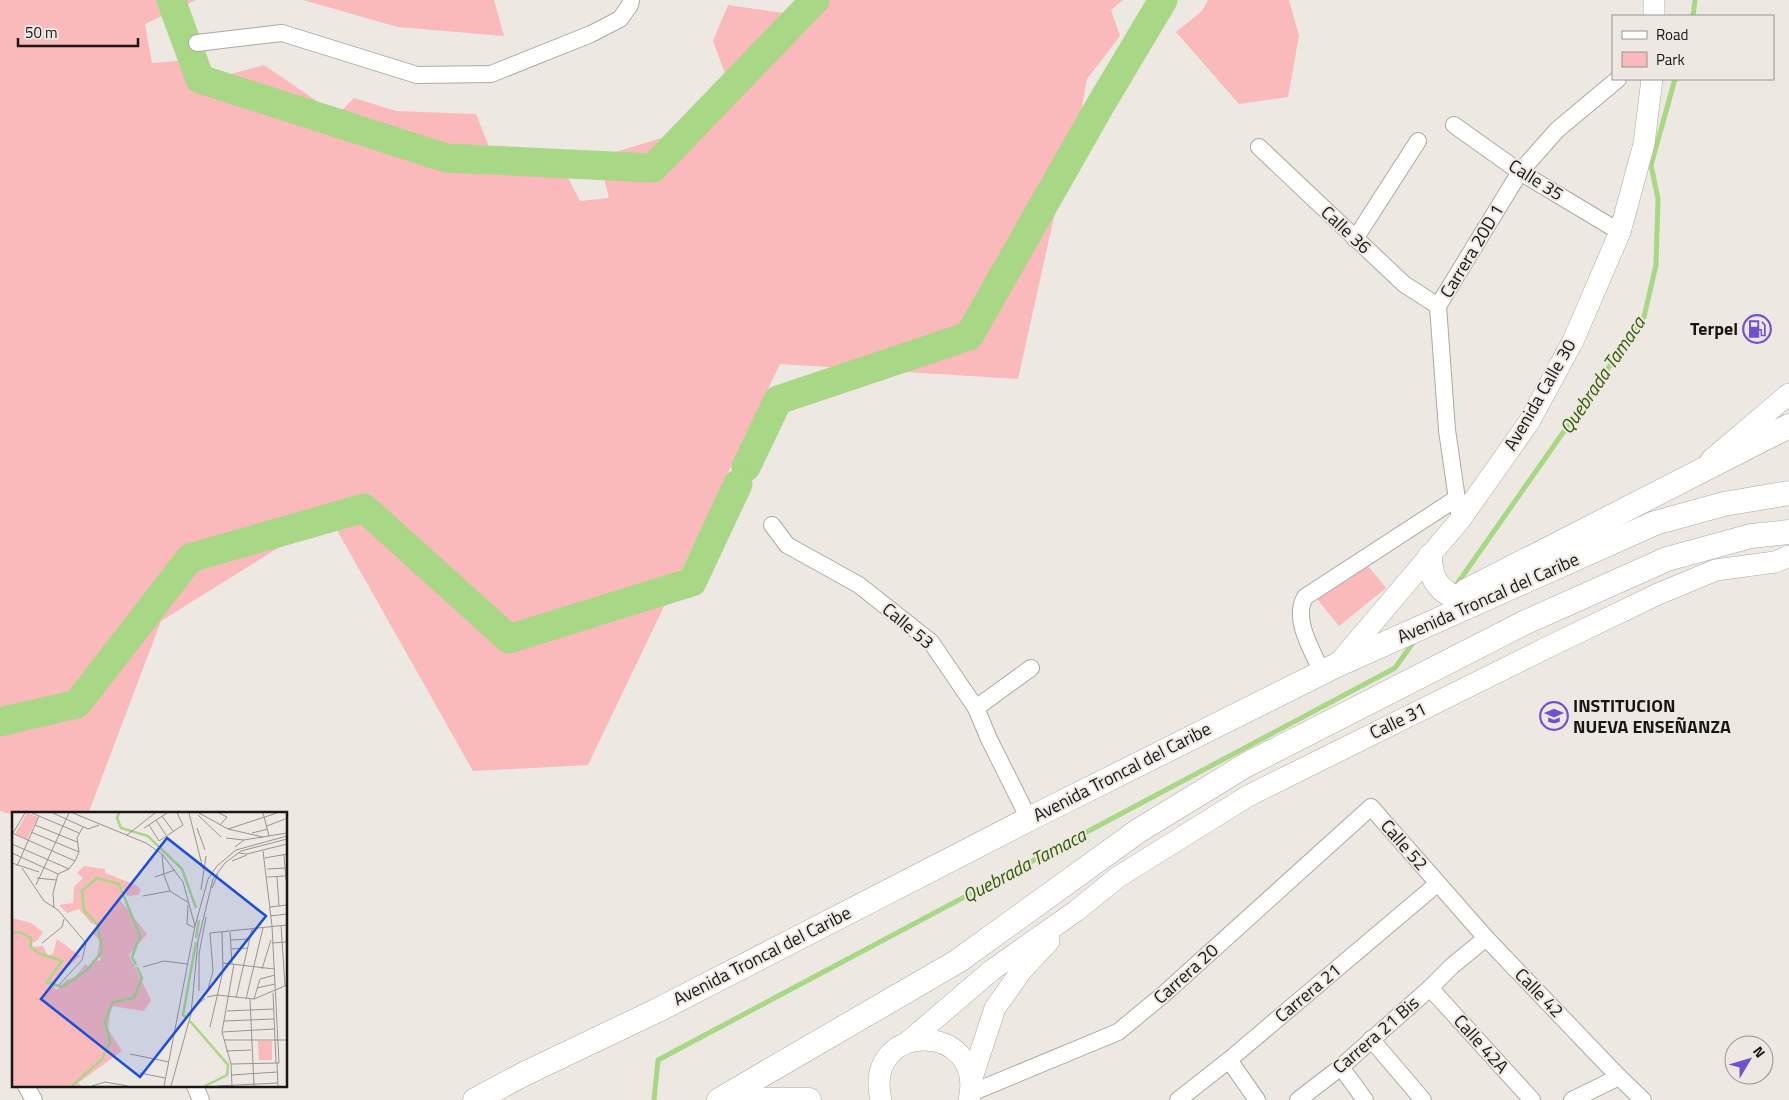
<svg xmlns="http://www.w3.org/2000/svg" width="1789" height="1100" font-family="'Titillium Web',sans-serif">
<style>
.green{fill:#fab9ba}
.lines{fill:none;stroke-linecap:round;stroke-linejoin:round}
.stream{stroke:#a8d786;stroke-width:5}
.river{stroke:#a8d786;stroke-width:29}
.minor-casing{stroke:#ada9a3;stroke-width:18}
.major-casing{stroke:#ada9a3;stroke-width:22}
.highway-casing{stroke:#ada9a3;stroke-width:25}
.minor{stroke:#fff;stroke-width:16}
.major{stroke:#fff;stroke-width:21}
.highway{stroke:#fff;stroke-width:24}
.labels{text-anchor:middle;stroke-width:4;stroke-linejoin:round;paint-order:stroke}
.street-label{font-size:18px;fill:#181715;stroke:#ede8e2}
.poi-label{font-size:18px;font-weight:bold;fill:#181715;stroke:#ede8e2;text-anchor:end}
.water-label{font-size:19px;font-style:italic;fill:#345c02;stroke:#ede8e2}
.inset-river{fill:none;stroke:#a8d786;stroke-width:2.5}
.inset-road{fill:none;stroke:#989490;stroke-width:1}
.view{fill:#1d4ed8;fill-opacity:0.15;stroke:#1d4ed8;stroke-width:2.5}
.inset-edge{fill:none;stroke:#181715;stroke-width:2.5}
</style>
<rect width="100%" height="100%" fill="#ede8e2"/>
<g class="green">
<polygon points="0,0 196,0 145,24 152,63 189,60 194,84 264,65 337,115 354,98 396,111 476,114 491,152 553,149 580,201 609,198 599,157 665,137 730,87 713,41 728,5 811,17 814,0 1123,0 1111,10 1120,36 1087,79 1079,122 1058,162 1061,185 1018,379 780,364 588,765 473,771 329,516 161,621 88,814 14,815 0,811"/>
<polygon points="303,0 494,0 504,36 398,27"/>
<polygon points="1208,0 1289,0 1299,36 1288,97 1239,104 1176,32 1202,11"/>
<polygon points="1364,561 1386,588 1339,626 1317,599"/>
</g>
<g class="lines">
<g class="stream">
<polyline points="1693,16 1695,0"/>
<polyline points="1457,584 1644,317 1656,265 1658,199 1651,165 1675,79"/>
<polyline points="654,1100 658,1060 1395,668 1415,640"/>
</g>
<g class="river">
<polyline points="171,0 200,79 446,158 653,168 815,0"/>
<polyline points="746,467 778,400 969,336 1101,104 1163,0"/>
<polyline points="0,722 77,704 190,558 364,508 509,639 692,582 738,484"/>
</g>
<defs>
<g id="minor">
<polyline points="197,43 282,33 417,75 491,74 591,34 620,19 630,5 631,0"/>
<polyline points="1454,125 1520,172 1620,232"/>
<polyline points="1259,147 1404,284 1438,306"/>
<polyline points="1355,239 1418,141"/>
<polyline points="1460,520 1447,430 1438,306 1520,172 1557,130 1618,79"/>
<polyline points="772,525 787,545 859,585 931,642 976,708 989,739 1029,819"/>
<path d="M1322,673C1313,651 1292,620 1305,597L1457,498"/>
<polyline points="976,708 1031,668"/>
<polyline points="1430,988 1532,1100"/>
<polyline points="1371,1039 1423,1100"/>
<polyline points="1229,1060 1257,1100"/>
<polyline points="1341,1067 1365,1100"/>
<polyline points="26,1086 34,1100"/>
<polyline points="195,1086 201,1100"/>
<polyline points="971,1093 1118,1032 1164,994 1371,807 1486,938 1619,1077 1643,1100"/>
<polyline points="1178,1100 1229,1060 1437,884"/>
<polyline points="1298,1100 1341,1067 1430,988 1452,966 1486,938"/>
<polyline points="1572,1100 1619,1077"/>
</g>
<g id="major">
<polyline points="1654,0 1654,16"/>
<polyline points="1711,460 1789,394"/>
<polyline points="1337,665 1460,520 1529,422 1573,341 1620,232 1644,144 1652,79"/>
<polyline points="909,1041 992,970 1076,911 1118,877 1248,796 1546,648 1658,594 1716,570 1775,562 1789,556"/>
<polyline points="971,1081 995,1008 1022,970 1049,941"/>
<path d="M881,1100C862,1019 987,1021 969,1100"/>
</g>
<g id="highway">
<path d="M1430,556C1430,575 1436,588 1454,597"/>
<polyline points="1466,591 1789,426"/>
<polyline points="475,1100 524,1074 658,1010 1029,819 1337,665 1655,523 1724,504 1789,493"/>
<polyline points="719,1100 958,961 1138,831 1246,765 1526,622 1667,559 1751,536 1789,532"/>
<polyline points="750,1100 809,1100"/>
</g>
</defs>
<use href="#minor" class="minor-casing"/>
<use href="#major" class="major-casing"/>
<use href="#highway" class="highway-casing"/>
<use href="#minor" class="minor"/>
<use href="#major" class="major"/>
<use href="#highway" class="highway"/>
</g>
<defs>
<symbol id="fuel-ring" viewBox="-11 -11 22 22"><circle r="9.5" fill="#ede8e2" stroke="#7252cc" stroke-width="1.5"/><path d="M-5.5-6h7V0h2V4h1.3V-2.5L3-4.5l.8-.8L6-3V5H2.5V1h-1V6h-7ZM-4.2-4.7v3.2H.2V-4.7Z" fill="#7252cc"/></symbol>
<symbol id="school-ring" viewBox="-11 -11 22 22"><circle r="9.5" fill="#ede8e2" stroke="#7252cc" stroke-width="1.5"/><path d="M0-5L7-2L0 1L-7-2ZM-4 1L0 2.5L4 1V4Q0 6-4 4Z" fill="#7252cc"/></symbol>
</defs>
<g fill-rule="evenodd">
<use href="#fuel-ring" x="1741" y="313" width="32" height="32"/>
<use href="#school-ring" x="1538" y="700" width="32" height="32"/>
</g>
<g class="labels">
<g class="street-label">
<text transform="translate(1536 180) rotate(32)" y="6">Calle 35</text>
<text transform="translate(1346 230) rotate(43)" y="6">Calle 36</text>
<text transform="translate(1472 251) rotate(-59)" y="6">Carrera 20D 1</text>
<text transform="translate(1540 395) rotate(-60)" y="6">Avenida Calle 30</text>
<text transform="translate(1488 598) rotate(-24)" y="6">Avenida Troncal del Caribe</text>
<text transform="translate(908 626) rotate(40)" y="6">Calle 53</text>
<text transform="translate(1398 721) rotate(-26)" y="6">Calle 31</text>
<text transform="translate(1122 772) rotate(-27)" y="6">Avenida Troncal del Caribe</text>
<text transform="translate(1404 845) rotate(49)" y="6">Calle 52</text>
<text transform="translate(762 956) rotate(-27)" y="6">Avenida Troncal del Caribe</text>
<text transform="translate(1186 974) rotate(-42)" y="6">Carrera 20</text>
<text transform="translate(1308 993) rotate(-40)" y="6">Carrera 21</text>
<text transform="translate(1539 993) rotate(46)" y="6">Calle 42</text>
<text transform="translate(1376 1035) rotate(-41)" y="6">Carrera 21 Bis</text>
<text transform="translate(1481 1044) rotate(48)" y="6">Calle 42A</text>
</g>
<g class="poi-label">
<text x="1738" y="335">Terpel</text>
<text x="1573" y="712" text-anchor="start">INSTITUCION<tspan x="1573" dy="21">NUEVA ENSEÑANZA</tspan></text>
</g>
<g class="water-label">
<text transform="translate(1602 375) rotate(-56)" y="7">Quebrada Tamaca</text>
<text transform="translate(1024 865) rotate(-28)" y="7">Quebrada Tamaca</text>
</g>
</g>
<g transform="translate(12 812)">
<rect width="275" height="275" fill="#ede8e2"/>
<path d="M15,1L26,5L15,27L3,22ZM72,54L93,57V61L124,73L129,78L126,83L115,84L110,76L108,88L135,122L117,143L139,188L132,199L99,194L96,217L110,239L66,271L69,274H0V106L19,111L31,120L25,129L18,131L20,135L31,134L36,144L41,142L45,127L68,144L44,165L42,176L45,178L54,168L63,165L73,152L77,154L81,148L88,149L89,146L85,144L88,128L81,122L88,115L79,111L67,97L55,101L47,93L61,91L62,75L71,66L65,61ZM246,229H260V248H247Z" fill="#fab9ba"/>
<path class="inset-river" d="M107,1L105,6L109,16L136,24L170,57L184,96M0,121L8,120L19,126V135L26,141L50,149L35,170L50,175L75,158L90,140L86,113L72,98L70,79L85,66L107,72L128,124L120,145L124,153M184,126L187,108M175,206L171,203L184,130M178,209L216,253L215,263L193,274M60,274L90,247L98,230L93,209L101,190L122,186L130,166L125,155"/>
<path class="inset-road" d="M20,1L67,21M41,1L76,17L87,13M61,1L134,31L150,42L171,70L183,114M177,1L191,57M187,1L216,17L251,25M207,1L215,5L208,13M251,1L257,24M186,3L209,25M150,4L161,19M144,8L154,23M23,13L65,30M137,13L147,29L171,13L165,1M255,14L273,7M132,16L155,1M185,16L193,38M216,17L265,1M19,20L67,40M0,21L63,49M1,21L13,1M240,21L256,17M115,23L143,1M214,26L232,28M0,32L57,57M223,35L232,28L275,21M0,41L46,62M227,41L235,42L275,32M150,43L152,63L158,79L177,91M272,43L274,68M253,46L275,42M220,49L235,43M0,51L27,60M5,54L27,4M10,56L32,89L46,98L74,131L70,148L47,173M255,57L273,56M143,65L163,58M255,65L273,64M265,65L267,94M25,66L44,68M24,73L57,1M200,76L206,62M189,78L194,44M131,84L158,79M176,93L175,112L183,116M258,95L275,93M42,96L41,81L46,62L57,57L63,49L67,40L65,26L71,15M258,104L275,102M269,113L273,174M218,120L220,152M219,128L238,127M30,131L50,115L52,107M260,131L275,130M219,137L236,136M211,151L262,157M131,155L152,149L175,152M250,157L259,128M245,176L263,172M196,177L201,159L198,121L275,113M187,179V142L194,105M261,181L264,251M195,185L205,183L242,187L275,173M224,186L240,117M234,187L251,116M238,187L242,274M242,187L248,167L263,163M180,198L193,186M215,199L261,197M212,209L262,207M198,215L211,159L210,120M210,220L262,217M212,228H275M214,239L239,238M118,242L157,250M265,251L266,274M219,252L267,251L260,114L251,39M128,261L153,266M220,263L265,260M80,274L93,270L116,274M152,274L183,114L196,67L205,54L224,38L275,24M159,274L179,202L186,129L201,67L213,51L229,39L275,27M205,274L266,271M220,274L219,252L210,220L222,152"/>
<path class="view" d="M155,26L254,104L128,265L29,187Z"/>
<rect width="275" height="275" class="inset-edge"/>
</g>
<rect x="1612" y="15" width="162" height="65" fill="#ede8e2" stroke="#989490"/>
<rect x="1622" y="31" width="25" height="8" fill="#ffffff" stroke="#989490"/>
<text x="1656" y="40" font-size="15" fill="#181715">Road</text>
<rect x="1622" y="52" width="25" height="15" fill="#fab9ba" stroke="#989490"/>
<text x="1656" y="65" font-size="15" fill="#181715">Park</text>
<g transform="translate(1749 1060) rotate(52)"><circle r="24" fill="#ede8e2" stroke="#989490"/>
<path d="M0-4L9 19L0 12L-9 19Z" fill="#7252cc"/>
<text y="-8" font-size="14" font-weight="bold" text-anchor="middle" fill="#181715">N</text>
</g>
<path d="M18 38v8h120v-8" fill="none" stroke="#181715" stroke-width="2.5"/>
<text x="25" y="38" font-size="15" fill="#181715" stroke="#ede8e2" stroke-width="4" paint-order="stroke">50 m</text>
</svg>
